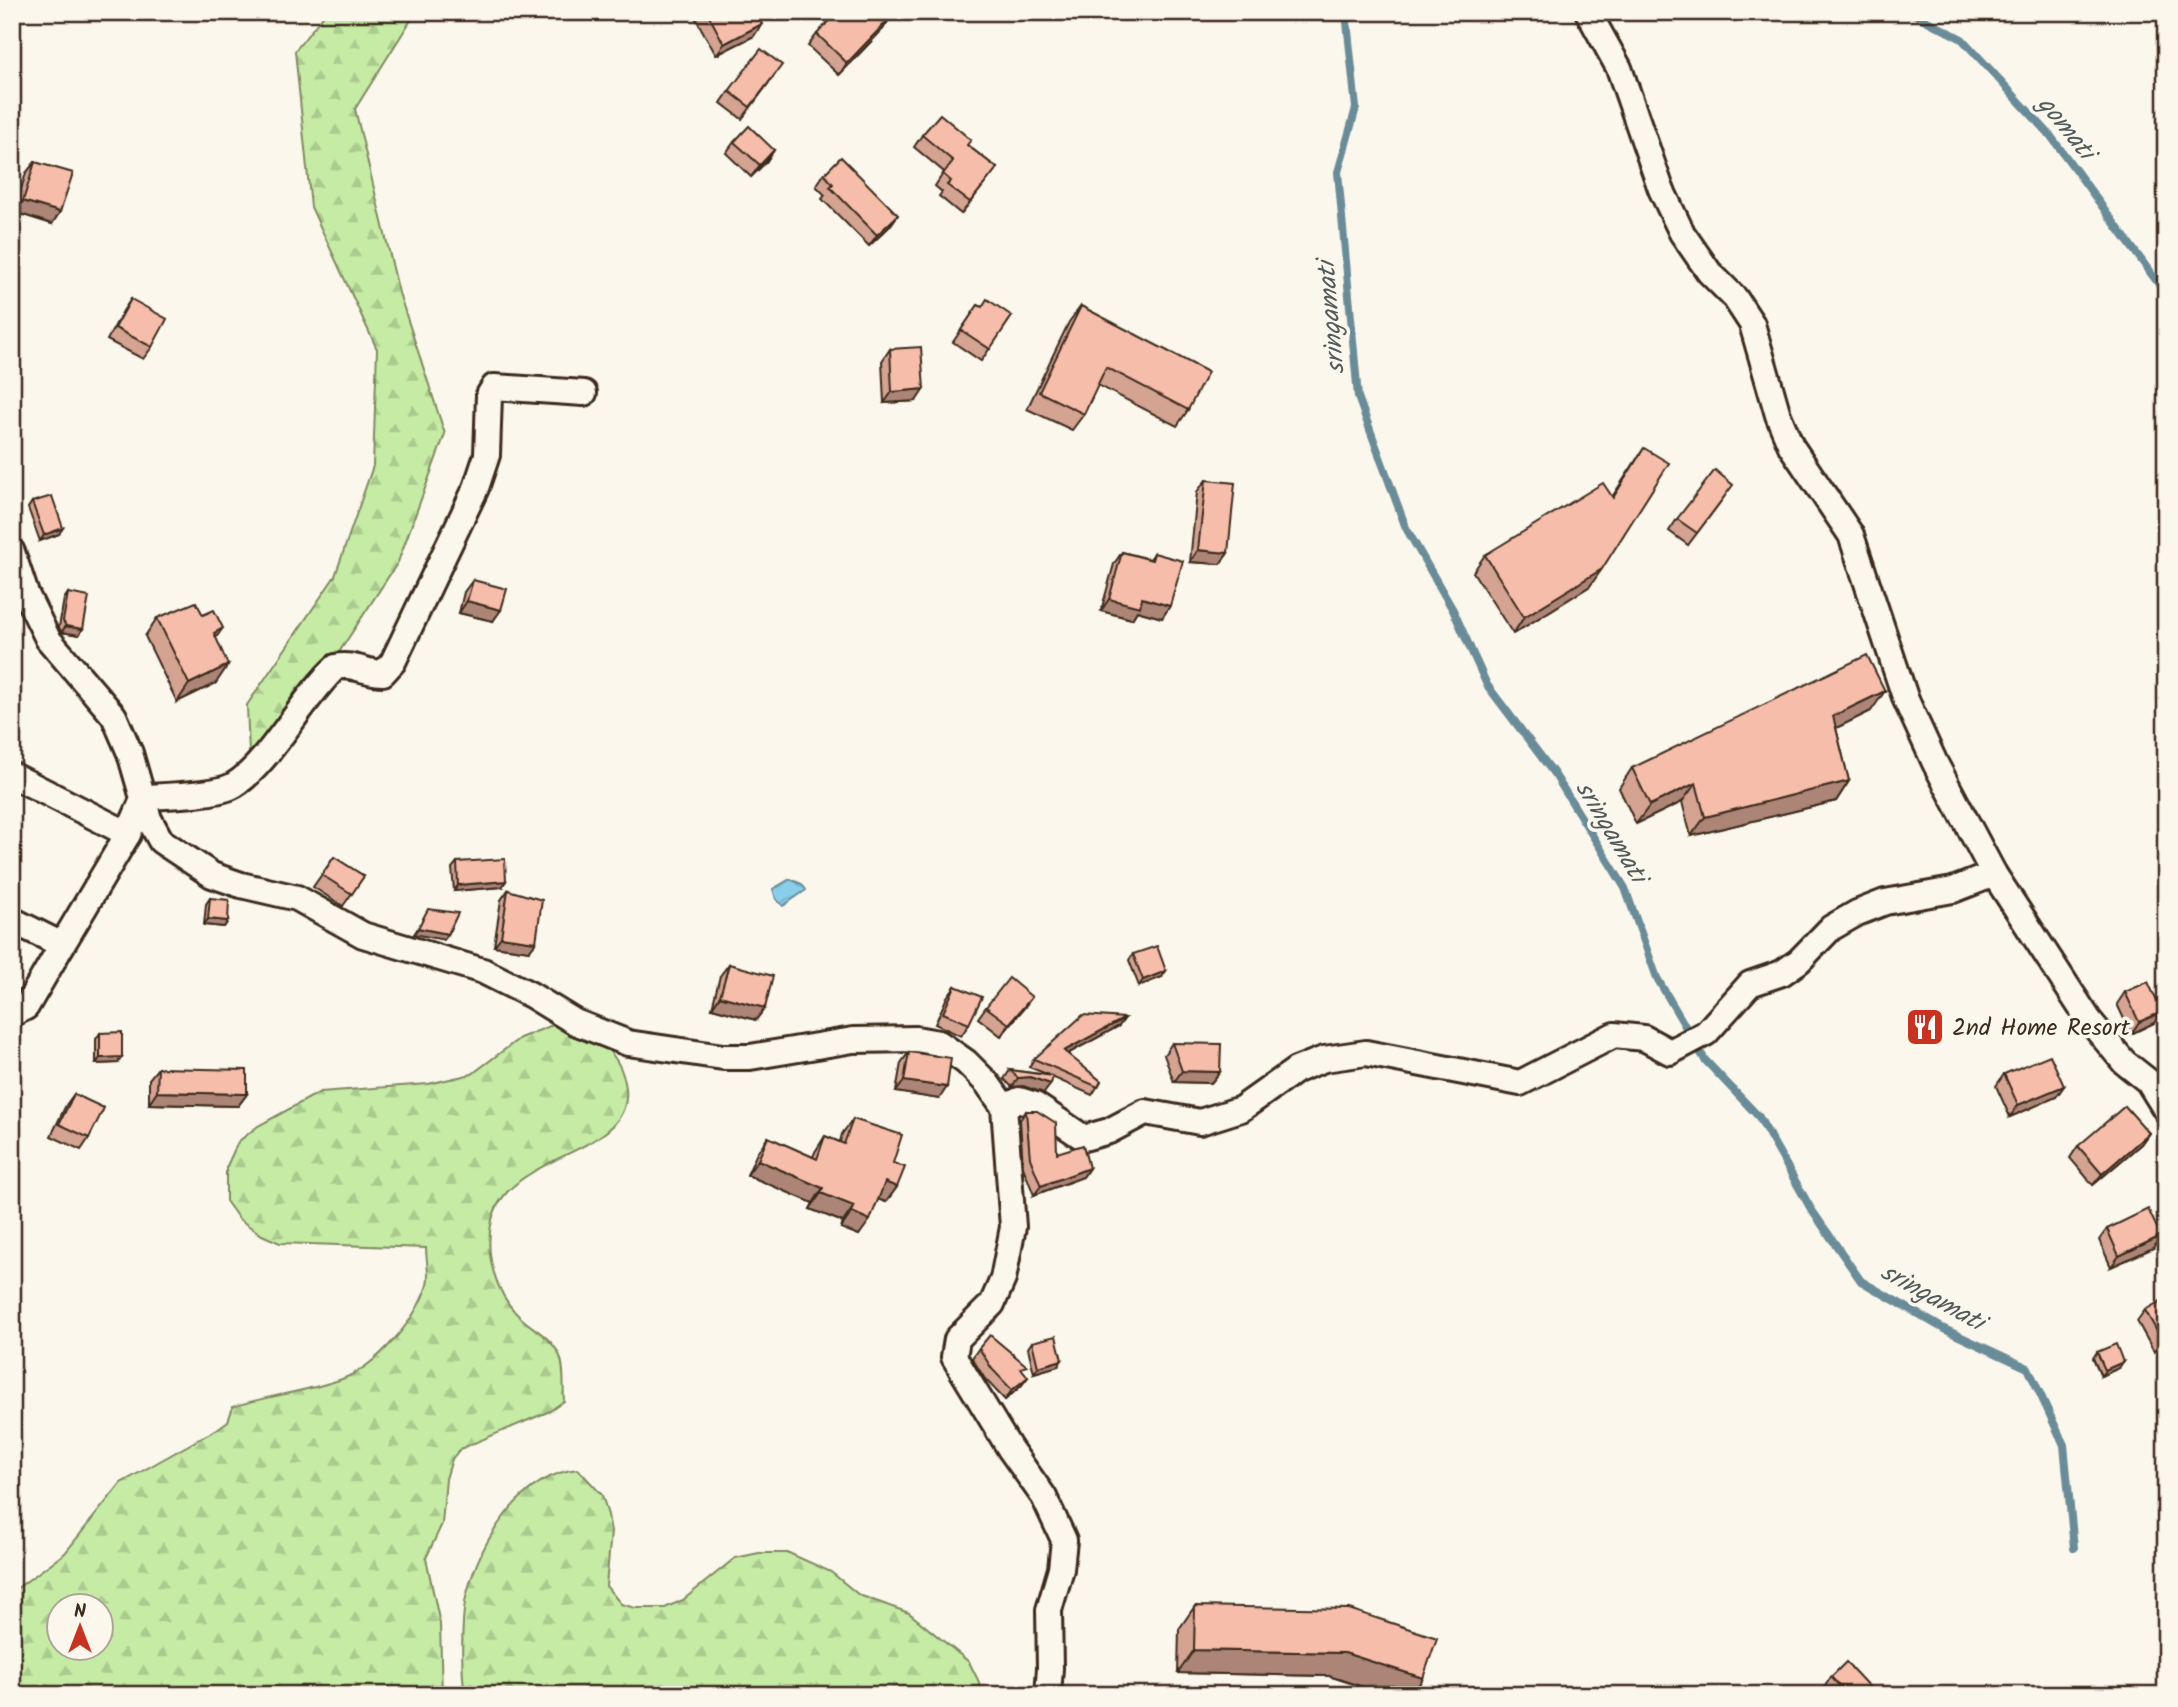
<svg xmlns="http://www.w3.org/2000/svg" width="2178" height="1707" font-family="Kalam,sans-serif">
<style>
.forest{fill:url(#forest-firs);stroke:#808a62;stroke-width:2;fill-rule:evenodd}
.water{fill:url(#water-waves);stroke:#6a8c98;stroke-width:2}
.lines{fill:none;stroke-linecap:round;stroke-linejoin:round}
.stream{stroke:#6a8c98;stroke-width:8}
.street-casing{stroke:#3b2a1e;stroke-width:30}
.street{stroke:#fbf7ec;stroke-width:24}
.wall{fill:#d4a392;stroke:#3b2a1e;stroke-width:2}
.shaded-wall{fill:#ac8577;stroke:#3b2a1e;stroke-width:2}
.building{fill:#f6beaa;stroke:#3b2a1e;stroke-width:2}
.labels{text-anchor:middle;stroke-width:7;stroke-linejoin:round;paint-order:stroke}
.poi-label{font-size:24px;fill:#3b2a1e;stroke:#fbf7ec;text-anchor:start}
.water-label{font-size:26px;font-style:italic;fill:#525b5b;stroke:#fbf7ec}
</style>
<defs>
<pattern id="forest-firs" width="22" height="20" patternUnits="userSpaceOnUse" patternTransform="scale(1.75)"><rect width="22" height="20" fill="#c5eba5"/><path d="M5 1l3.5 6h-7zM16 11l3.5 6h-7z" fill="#aaca8e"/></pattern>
<pattern id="water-waves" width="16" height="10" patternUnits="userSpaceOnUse" patternTransform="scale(1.75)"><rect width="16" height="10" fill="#89ceea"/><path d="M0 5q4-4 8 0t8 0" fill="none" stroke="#77b1c8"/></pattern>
</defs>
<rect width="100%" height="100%" fill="#fbf7ec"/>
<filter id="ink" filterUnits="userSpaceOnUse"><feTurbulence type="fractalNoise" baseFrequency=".0143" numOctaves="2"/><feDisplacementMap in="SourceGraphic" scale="14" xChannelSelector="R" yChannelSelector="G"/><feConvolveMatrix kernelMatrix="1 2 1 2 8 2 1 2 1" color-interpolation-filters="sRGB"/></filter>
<g filter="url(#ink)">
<g class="forest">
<polygon points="326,12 416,12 355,109 399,293 445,434 398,562 313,692 249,753 247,705 335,576 373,466 377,349 311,207 295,51"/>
<path d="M555,1024C584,1033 613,1042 623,1075C650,1157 509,1147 492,1220C484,1253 495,1294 521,1318C534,1330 550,1336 559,1354C565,1366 563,1387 564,1401L550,1411L460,1449L452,1459L446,1479L442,1524L426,1558L440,1624L442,1695H12V1592L65,1553L121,1483L217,1429L228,1421L233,1407C269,1395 306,1392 342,1379C377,1366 416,1320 427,1285C430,1275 426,1259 426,1248L280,1243L262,1235L239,1219L226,1201V1168L238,1142L258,1126L320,1092L428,1084L472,1074L520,1038ZM60,1606H102V1648H60Z"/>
<path d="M578,1469L602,1495L608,1515L611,1532L606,1586L621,1604L635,1608H665L683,1600L735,1558L759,1553H789L831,1572L859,1595L909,1613L969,1662L979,1682L980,1695H465C461,1672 461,1615 467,1593C481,1541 520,1475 578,1469Z"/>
</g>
<polygon class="water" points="790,879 802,884 806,890 783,906 776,899 773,889"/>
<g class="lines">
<g class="stream">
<polyline points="1346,12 1356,108 1338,172 1358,397 1406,528 1453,610 1487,685 1555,775 1625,888 1657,978 1705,1060 1759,1117 1811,1209 1861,1281 1944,1329 2028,1368 2064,1445 2074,1548"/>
<polyline points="1910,12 1962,39 2050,135 2166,294"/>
</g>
<defs>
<g id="street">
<polyline points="1588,12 1619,68 1661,189 1682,233 1709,272 1735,298 1752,324 1778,415 1791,446 1851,535 1906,700 1935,763 1994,874 2089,1020 2124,1062 2148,1081 2166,1110"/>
<polyline points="12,552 26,594 48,639 114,716 130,753 149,819 161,841 212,875 241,885 297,898 363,935 483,971 531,995 575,1022 628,1043 723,1057 750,1057 853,1040 916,1039 939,1043 966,1062 987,1083 1004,1107 1013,1227 1003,1279 992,1304 957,1339 954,1357 1010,1449 1044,1497 1064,1540 1061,1569 1049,1610 1050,1668 1048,1695"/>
<path d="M12,775L128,834L144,797C165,796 218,795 234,785C269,764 302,698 336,667C354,663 365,673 383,673L393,662L476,488L487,455L489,395L494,387L584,393"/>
<polyline points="12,920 62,945 128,834"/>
<polyline points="12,1014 26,1007 62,945"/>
<polyline points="1004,1107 1019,1100 1035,1105 1084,1138 1109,1131 1145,1112 1200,1122 1241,1109 1296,1070 1324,1059 1366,1053 1520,1083 1614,1035 1644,1038 1670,1052 1706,1033 1750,984 1782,973 1799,961 1831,928 1857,913 1885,902 1953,890 1994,874"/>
</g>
</defs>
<use href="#street" class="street-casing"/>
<use href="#street" class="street"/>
</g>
<g class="wall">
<polygon points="701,12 756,12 754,36 716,55 696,19"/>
<polygon points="883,29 839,75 808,46 817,34"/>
<polygon points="774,76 742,119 721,103 729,91"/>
<polygon points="922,135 967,145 997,168 961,214 939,196 942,192 935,186 944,172 914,147"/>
<polygon points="734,142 774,150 766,162 751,177 726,153"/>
<polygon points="35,162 52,224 14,212 26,173"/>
<polygon points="824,174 890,226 869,246 822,199 825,195 816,186"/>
<polygon points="131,299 152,347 143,359 107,340 123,311"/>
<polygon points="978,305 982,307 1012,316 981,361 953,342"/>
<polygon points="1081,306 1188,410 1177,426 1098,385 1084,414 1072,430 1027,409 1069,322"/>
<polygon points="890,349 916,401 884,403 882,361"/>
<polygon points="1644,448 1590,586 1513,634 1473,572 1485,555 1612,497"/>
<polygon points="1206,480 1228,553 1220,564 1190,562 1197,492"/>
<polygon points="1725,496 1688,545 1669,531 1677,519"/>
<polygon points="32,502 59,534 40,541 28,508"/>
<polygon points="1122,552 1150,559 1154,553 1162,618 1137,611 1132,619 1101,611 1114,564"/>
<polygon points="473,580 493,621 459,613 464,592"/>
<polygon points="68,593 83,629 79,635 61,632 59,627 64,599"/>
<polygon points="157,618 216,638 216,683 177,702 145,636"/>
<polygon points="1871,711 1836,728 1849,781 1836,801 1691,836 1682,802 1636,824 1619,788 1632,768"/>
<polygon points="334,857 364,876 343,906 313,887"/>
<polygon points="457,862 502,887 454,891 452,868"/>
<polygon points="508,890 536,942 529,951 494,946 501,900"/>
<polygon points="210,898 228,921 224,927 204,925 206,904"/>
<polygon points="1133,954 1162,977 1139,986 1129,960"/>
<polygon points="729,964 756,1020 712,1008 720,976"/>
<polygon points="955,986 969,1024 961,1036 935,1024 947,997"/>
<polygon points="2125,992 2162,1012 2154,1023 2131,1034 2117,1004"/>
<polygon points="986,1007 1024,1008 1001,1036 978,1018"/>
<polygon points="1125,1018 1119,1026 1067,1054 1101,1081 1092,1095 1052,1077 1044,1093 1023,1086 1012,1087 1004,1079 1010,1070 1049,1075 1029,1067 1034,1059"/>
<polygon points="100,1033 118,1063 96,1064 96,1039"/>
<polygon points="1172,1043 1220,1072 1211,1083 1174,1082 1164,1055"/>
<polygon points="909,1052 939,1099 896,1092 901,1063"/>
<polygon points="158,1068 247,1094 238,1106 149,1104 149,1079"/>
<polygon points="2004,1074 2064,1086 2056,1097 2010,1117 1996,1086"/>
<polygon points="74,1094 89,1138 81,1150 51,1136 66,1105"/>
<polygon points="1026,1111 1057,1153 1089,1168 1083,1177 1034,1195 1023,1167 1020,1120"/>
<polygon points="853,1119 893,1163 897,1187 886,1202 878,1199 859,1235 841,1228 843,1222 810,1209 813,1203 747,1175 757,1153 768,1137 813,1157 815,1152 825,1136 840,1142 842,1134"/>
<polygon points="2149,1133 2141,1144 2093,1185 2070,1158 2078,1146"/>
<polygon points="2107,1229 2153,1248 2111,1267 2099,1240"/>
<polygon points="2145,1310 2166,1345 2154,1352 2137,1321"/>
<polygon points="1032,1342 1058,1366 1034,1373 1028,1348"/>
<polygon points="979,1348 1023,1371 1028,1377 1021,1386 1005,1400 985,1379 972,1358"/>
<polygon points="2097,1352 2119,1368 2101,1376 2093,1358"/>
<polygon points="1195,1606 1423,1678 1412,1695 1388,1695 1329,1676 1178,1673 1179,1629"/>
<polygon points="1831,1677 1872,1690 1869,1695 1829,1695 1823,1689"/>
</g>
<g class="shaded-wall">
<polygon points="891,17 883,29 839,75 847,63"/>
<polygon points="762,24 754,36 716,55 724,44"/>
<polygon points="774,150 766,162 751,177 760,165"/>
<polygon points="23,201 60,212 52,224 14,212"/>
<polygon points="898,215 890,226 869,246 877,235"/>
<polygon points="924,389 916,401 884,403 892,392"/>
<polygon points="63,528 59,534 40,541 44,535"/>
<polygon points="1198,550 1228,553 1220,564 1190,562"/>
<polygon points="1602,569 1590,586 1513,634 1524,617"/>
<polygon points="1142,598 1170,606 1162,618 1137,611 1132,619 1101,611 1109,599"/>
<polygon points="467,601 501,610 493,621 459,613"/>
<polygon points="66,626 83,629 79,635 61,632"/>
<polygon points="223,628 210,646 214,633"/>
<polygon points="228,665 216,683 177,702 189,684"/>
<polygon points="1885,691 1871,711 1820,736 1833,716"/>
<polygon points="1849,781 1836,801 1691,836 1705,817"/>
<polygon points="1696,783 1682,802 1636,824 1650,805"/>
<polygon points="506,881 502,887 454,891 458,885"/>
<polygon points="208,919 228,921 224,927 204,925"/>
<polygon points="418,928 448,934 444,940 414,934"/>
<polygon points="501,937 536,942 529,951 494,946"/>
<polygon points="1166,971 1162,977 1139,986 1143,980"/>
<polygon points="720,996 765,1008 756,1020 712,1008"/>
<polygon points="1032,997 1024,1008 1001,1036 1009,1024"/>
<polygon points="2162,1012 2154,1023 2131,1034 2139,1022"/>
<polygon points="1125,1018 1119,1026 1058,1059 1064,1051"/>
<polygon points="122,1057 118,1063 96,1064 100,1058"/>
<polygon points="1182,1071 1220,1072 1211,1083 1174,1082"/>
<polygon points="1030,1077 1051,1084 1044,1093 1023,1086 1012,1087 1018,1078"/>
<polygon points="904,1081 947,1087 939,1099 896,1092"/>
<polygon points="2064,1086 2056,1097 2010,1117 2018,1105"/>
<polygon points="157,1092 247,1094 238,1106 149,1104"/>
<polygon points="2149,1133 2141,1144 2093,1185 2102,1174"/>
<polygon points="758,1160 823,1188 813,1203 747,1175"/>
<polygon points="1089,1168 1083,1177 1034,1195 1041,1186"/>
<polygon points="885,1182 897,1187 886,1202 874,1198"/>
<polygon points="821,1193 854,1206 843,1222 810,1209"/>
<polygon points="852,1212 870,1220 859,1235 841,1228"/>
<polygon points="2161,1236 2153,1248 2111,1267 2119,1256"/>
<polygon points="2166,1338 2166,1345 2154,1352 2162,1340"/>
<polygon points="1062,1360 1058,1366 1034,1373 1038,1367"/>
<polygon points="2123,1362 2119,1368 2101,1376 2105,1370"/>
<polygon points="1028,1377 1021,1386 1005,1400 1012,1390"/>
<polygon points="1194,1650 1345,1653 1423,1678 1412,1695 1388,1695 1329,1676 1178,1673"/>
</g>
<g class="building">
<polygon points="707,12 756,12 762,24 724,44"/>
<polygon points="837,12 885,12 891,17 847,63 817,34"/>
<polygon points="761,49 782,65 750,107 729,91"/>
<polygon points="940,114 971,140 967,145 997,168 970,202 947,185 951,181 943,174 953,161 922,135"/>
<polygon points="749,126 774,150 760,165 734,142"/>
<polygon points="841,157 898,215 877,235 830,187 833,184 824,174"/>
<polygon points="35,162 73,173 60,212 23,201"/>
<polygon points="12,233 17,243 12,246"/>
<polygon points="131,299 167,319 152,347 115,328"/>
<polygon points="987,299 1012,316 990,349 961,330 978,305 982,307"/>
<polygon points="1081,306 1208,372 1188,410 1106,367 1084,414 1039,392"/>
<polygon points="921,347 924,389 892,392 890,349"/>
<polygon points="1644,448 1669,463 1602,569 1524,617 1485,555 1603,483 1613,498"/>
<polygon points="1715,470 1733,485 1697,533 1677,519"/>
<polygon points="1206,480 1235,483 1228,553 1198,550"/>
<polygon points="52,496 63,528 44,535 32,502"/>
<polygon points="1122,552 1152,560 1154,553 1183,561 1170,606 1142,598 1140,607 1109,599"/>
<polygon points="473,580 507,589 501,610 467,601"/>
<polygon points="68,593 89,597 83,629 66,626 63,621"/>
<polygon points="196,602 203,615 214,610 223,628 214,633 228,665 189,684 157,618"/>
<polygon points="1867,655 1885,691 1833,716 1849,781 1705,817 1696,783 1650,805 1632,768"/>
<polygon points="334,857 364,876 352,894 322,875"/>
<polygon points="505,859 506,881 458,885 457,862"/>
<polygon points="508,890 542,900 536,942 501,937"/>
<polygon points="210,898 229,900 228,921 208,919"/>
<polygon points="428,909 458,913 448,934 418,928"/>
<polygon points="1157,946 1166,971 1143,980 1133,954"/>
<polygon points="729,964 773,976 765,1008 720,996"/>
<polygon points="1009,978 1032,997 1009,1024 986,1007"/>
<polygon points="2148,982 2162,1012 2139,1022 2125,992"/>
<polygon points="955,986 982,997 969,1024 943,1013"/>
<polygon points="1083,1015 1125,1018 1064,1051 1101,1081 1098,1087 1034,1059"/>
<polygon points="122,1032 122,1057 100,1058 100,1033"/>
<polygon points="1172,1043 1221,1044 1220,1072 1182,1071"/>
<polygon points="909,1052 951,1058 947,1087 904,1081"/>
<polygon points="2050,1055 2064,1086 2018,1105 2004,1074"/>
<polygon points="158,1068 247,1070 247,1094 157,1092"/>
<polygon points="1010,1070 1053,1076 1051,1084 1030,1077 1018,1078"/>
<polygon points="74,1094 104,1108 89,1138 59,1124"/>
<polygon points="2125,1106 2149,1133 2102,1174 2078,1146"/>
<polygon points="1026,1111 1037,1111 1056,1123 1057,1153 1083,1145 1089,1168 1041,1186 1030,1158"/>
<polygon points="853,1119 902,1135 893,1163 905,1167 897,1187 885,1182 870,1220 852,1212 854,1206 821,1193 823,1188 758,1160 768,1137 817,1159 825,1136 844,1144"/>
<polygon points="2148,1209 2161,1236 2119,1256 2107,1229"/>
<polygon points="2166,1298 2166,1338 2162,1340 2145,1310"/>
<polygon points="990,1335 1027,1366 1021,1368 1028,1377 1012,1390 992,1369 979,1348"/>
<polygon points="1056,1336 1062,1360 1038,1367 1032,1342"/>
<polygon points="2116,1344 2123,1362 2105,1370 2097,1352"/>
<polygon points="1195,1606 1349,1609 1437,1638 1423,1678 1345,1653 1194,1650"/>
<polygon points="1846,1662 1872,1690 1867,1695 1848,1695 1831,1677"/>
</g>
</g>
<defs>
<symbol id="restaurant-square" viewBox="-11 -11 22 22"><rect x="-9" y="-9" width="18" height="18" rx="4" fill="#c8321e" stroke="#fbf7ec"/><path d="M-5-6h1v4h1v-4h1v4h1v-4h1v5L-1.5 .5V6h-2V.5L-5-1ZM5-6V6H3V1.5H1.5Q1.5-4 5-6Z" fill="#fff"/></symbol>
</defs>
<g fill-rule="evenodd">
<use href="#restaurant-square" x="1903" y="1005" width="44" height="44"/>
</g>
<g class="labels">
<g class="poi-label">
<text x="1952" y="1035">2nd Home Resort</text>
</g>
<g class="water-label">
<text transform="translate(2067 127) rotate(51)" y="9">gomati</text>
<text transform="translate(1330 318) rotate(-95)" y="9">sringamati</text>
<text transform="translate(1612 831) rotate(59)" y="9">sringamati</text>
<text transform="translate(1933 1296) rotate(29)" y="9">sringamati</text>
</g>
</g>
<rect width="2178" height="1707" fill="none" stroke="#fbf7ec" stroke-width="42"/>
<rect x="21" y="21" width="2136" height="1665" fill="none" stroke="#3b2a1e" stroke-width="2.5" filter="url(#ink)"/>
<g transform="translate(80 1627)"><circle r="33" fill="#fbf7ec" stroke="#aea59a" stroke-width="2"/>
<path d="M0-5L12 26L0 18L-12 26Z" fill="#c8321e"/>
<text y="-10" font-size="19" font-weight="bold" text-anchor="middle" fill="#3b2a1e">N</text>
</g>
</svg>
